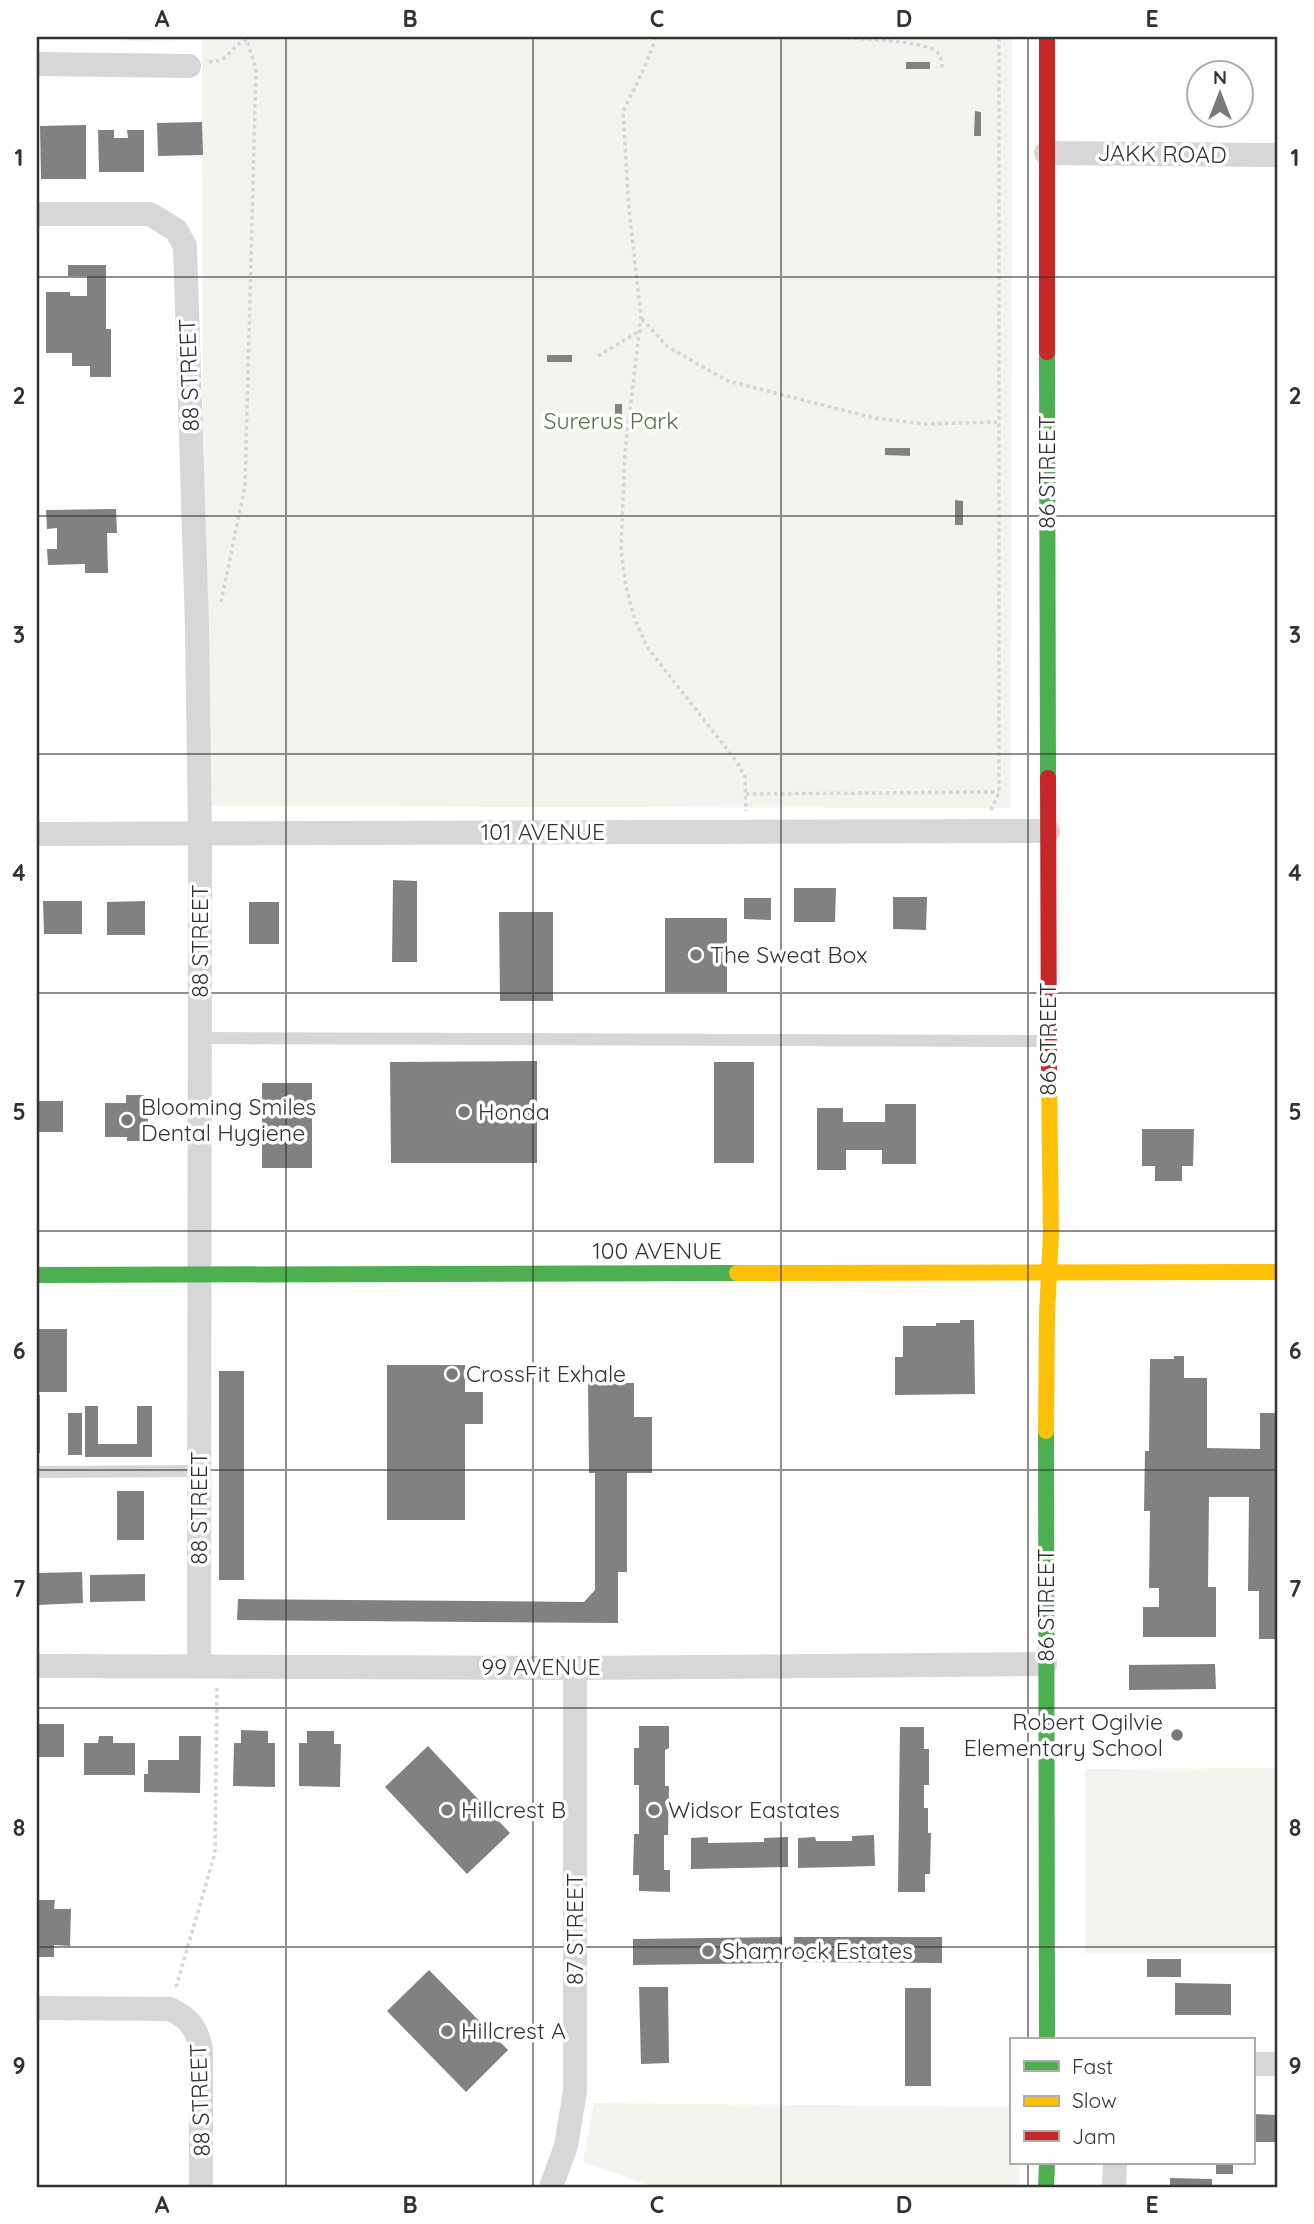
<svg xmlns="http://www.w3.org/2000/svg" width="1314" height="2224" font-family="Quicksand,sans-serif">
<style>
.green{fill:#f1f5ed}
.building{fill:#818181}
.lines{fill:none;stroke-linecap:round;stroke-linejoin:round}
.path{stroke:#d6d6d6;stroke-width:3.5;stroke-dasharray:3.5 3.5;stroke-linecap:butt}
.lane{stroke:#d7d7d7;stroke-width:12}
.street{stroke:#d7d7d7;stroke-width:24}
.fast{stroke:#4caf50;stroke-width:16}
.slow{stroke:#ffc107;stroke-width:16}
.jam{stroke:#c62828;stroke-width:16}
.grid{fill:none;stroke:#333;stroke-width:2;stroke-opacity:0.55}
.poi-dot{fill:#7a7a7a;stroke:#fff;stroke-width:2.5}
.labels{text-anchor:middle;stroke-width:7;stroke-linejoin:round;paint-order:stroke}
.street-label{font-size:23px;fill:#333;stroke:#fff}
.park-label{font-size:23px;fill:#56703f;stroke:#fff}
.poi-label{font-size:23px;fill:#333;stroke:#fff;text-anchor:start}
.neatline{fill:none;stroke:#333;stroke-width:2.5}
.grid-label{font-size:23px;text-anchor:middle;font-weight:bold;fill:#333}
</style>
<rect width="100%" height="100%" fill="#fff"/>
<g class="green">
<polygon points="125,37 1012,37 1011,808 203,806 202,40 125,41"/>
<polygon points="1277,1768 1277,1953 1085,1953 1085,1769"/>
<polygon points="594,2103 1011,2107 1011,2163 1020,2163 1019,2187 653,2187 583,2162"/>
</g>
<g class="building">
<rect x="906" y="62" width="24" height="7"/>
<polygon points="975,111 981,112 981,136 974,136"/>
<polygon points="202,122 203,155 158,156 157,123"/>
<polygon points="86,125 86,179 41,179 40,126"/>
<polygon points="98,130 114,130 114,138 128,138 127,130 144,130 144,172 99,172"/>
<polygon points="68,265 106,265 106,329 111,329 111,377 90,377 90,366 72,366 72,353 46,353 46,292 70,292 70,296 87,296 87,276 68,276"/>
<rect x="547" y="355" width="25" height="7"/>
<rect x="615" y="404" width="7" height="25"/>
<polygon points="885,448 910,448 910,456 885,455"/>
<polygon points="955,500 963,501 963,525 955,525"/>
<polygon points="116,509 117,533 107,533 108,573 85,573 85,564 48,565 47,549 57,549 57,528 47,529 46,510"/>
<polygon points="393,880 417,881 417,962 392,962"/>
<polygon points="794,888 836,888 835,922 794,922"/>
<polygon points="893,897 927,897 926,930 893,929"/>
<polygon points="744,898 771,898 771,920 744,919"/>
<polygon points="43,901 82,901 82,934 44,934"/>
<polygon points="145,901 145,935 107,935 107,902"/>
<rect x="249" y="902" width="30" height="42"/>
<polygon points="499,912 553,912 553,1001 500,1001"/>
<rect x="665" y="918" width="62" height="74"/>
<polygon points="537,1061 537,1163 391,1163 390,1062"/>
<rect x="714" y="1062" width="40" height="101"/>
<rect x="262" y="1083" width="50" height="85"/>
<polygon points="126,1095 144,1095 144,1104 148,1104 148,1141 127,1141 127,1137 105,1137 105,1103 126,1103"/>
<rect x="37" y="1101" width="26" height="31"/>
<polygon points="885,1104 916,1104 916,1164 882,1164 882,1150 846,1150 846,1170 817,1170 817,1108 843,1108 843,1122 885,1122"/>
<polygon points="1142,1129 1194,1129 1193,1166 1182,1166 1182,1181 1155,1181 1155,1166 1142,1166"/>
<polygon points="960,1320 974,1320 975,1394 895,1395 895,1357 903,1357 903,1326 936,1326 936,1323 960,1323"/>
<rect x="37" y="1329" width="30" height="63"/>
<polygon points="1174,1356 1184,1356 1184,1378 1207,1378 1207,1448 1260,1449 1260,1413 1277,1413 1277,1639 1259,1639 1259,1591 1248,1591 1249,1497 1209,1497 1208,1587 1216,1587 1216,1637 1143,1637 1143,1607 1159,1607 1159,1588 1149,1588 1150,1511 1144,1511 1145,1451 1149,1451 1150,1359 1174,1359"/>
<polygon points="387,1365 465,1365 465,1392 483,1392 483,1424 465,1424 465,1520 387,1520"/>
<rect x="219" y="1371" width="25" height="209"/>
<polygon points="588,1383 634,1383 634,1417 652,1417 652,1473 627,1473 627,1572 618,1572 618,1623 237,1620 238,1599 584,1602 595,1590 595,1473 589,1473"/>
<rect x="37" y="1395" width="3" height="58"/>
<polygon points="85,1406 98,1406 98,1444 137,1444 137,1406 152,1406 152,1457 85,1457"/>
<rect x="68" y="1413" width="14" height="42"/>
<rect x="117" y="1491" width="27" height="49"/>
<polygon points="82,1572 83,1603 37,1605 37,1573"/>
<polygon points="145,1574 145,1601 90,1602 90,1575"/>
<polygon points="1215,1664 1216,1689 1129,1690 1129,1665"/>
<rect x="37" y="1724" width="27" height="33"/>
<polygon points="639,1726 669,1726 669,1748 665,1750 665,1786 669,1786 668,1835 664,1835 664,1870 670,1870 670,1892 639,1891 639,1875 633,1875 634,1834 639,1834 639,1785 634,1785 634,1748 639,1748"/>
<polygon points="900,1727 924,1727 924,1749 929,1749 929,1785 924,1785 924,1808 928,1808 928,1833 931,1833 930,1874 925,1874 925,1892 898,1892"/>
<polygon points="241,1730 268,1731 268,1743 275,1743 275,1787 233,1786 234,1743 241,1743"/>
<polygon points="307,1731 334,1731 334,1744 341,1744 340,1787 299,1786 299,1743 307,1743"/>
<polygon points="99,1736 113,1736 113,1743 135,1743 135,1775 84,1775 84,1743 98,1743"/>
<polygon points="179,1736 201,1736 200,1793 144,1792 144,1774 148,1774 148,1760 179,1760"/>
<polygon points="428,1746 510,1833 467,1874 385,1787"/>
<polygon points="874,1835 875,1866 798,1868 798,1838 815,1837 816,1841 852,1841 852,1836"/>
<polygon points="708,1837 708,1843 764,1842 764,1838 788,1837 788,1867 691,1869 691,1838"/>
<polygon points="37,1900 55,1900 54,1909 71,1909 70,1946 54,1945 54,1957 37,1957"/>
<polygon points="782,1937 783,1963 633,1965 633,1939"/>
<polygon points="794,1937 942,1937 942,1963 794,1962"/>
<rect x="1147" y="1959" width="34" height="18"/>
<polygon points="429,1970 508,2050 466,2092 387,2011"/>
<polygon points="1175,1983 1231,1984 1231,2015 1175,2015"/>
<polygon points="639,1987 668,1987 669,2063 641,2064"/>
<rect x="905" y="1988" width="26" height="98"/>
<polygon points="1253,2114 1277,2115 1277,2142 1253,2142"/>
<rect x="1216" y="2163" width="17" height="11"/>
<polygon points="1170,2178 1212,2179 1212,2187 1170,2187"/>
</g>
<g class="lines">
<g class="path">
<polyline points="656,37 646,64 623,112 629,209 641,317 625,451 621,550 626,587 634,617 647,647 737,762 745,777 746,811"/>
<path d="M819,37C839,38 927,39 938,53C941,57 942,65 943,69"/>
<polyline points="209,62 222,60 237,45 251,37"/>
<polyline points="642,319 668,347 728,381 874,418 925,424 999,422"/>
<polyline points="598,356 641,330"/>
<polyline points="221,602 245,486 256,69 247,41"/>
<polyline points="746,794 999,792"/>
<polyline points="991,810 999,792 999,37"/>
<polyline points="176,1987 215,1853 217,1688"/>
</g>
<g class="lane">
<polyline points="200,1038 1047,1041"/>
<polyline points="37,1472 198,1471"/>
</g>
<g class="street">
<polyline points="37,64 189,66"/>
<polyline points="1046,153 1277,155"/>
<polyline points="37,214 150,214 176,230 185,246 197,629 200,834 199,1665"/>
<polyline points="37,834 1048,831"/>
<polyline points="37,1666 575,1668 1045,1664"/>
<path d="M37,2008L170,2009C189,2018 197,2028 201,2049V2187"/>
<polyline points="1253,2064 1277,2064"/>
<polyline points="551,2187 566,2146 575,2091 575,1668"/>
<polyline points="1114,2187 1115,2163"/>
</g>
<g class="fast">
<polyline points="1047,352 1048,778"/>
<polyline points="37,1275 737,1273"/>
<polyline points="1046,1431 1047,2040"/>
<polyline points="1046,2187 1047,2163"/>
</g>
<g class="slow">
<polyline points="737,1273 1277,1272"/>
<polyline points="1046,1431 1047,1314 1051,1233 1049,1078"/>
</g>
<g class="jam">
<polyline points="1047,37 1047,352"/>
<polyline points="1048,778 1049,1078"/>
</g>
</g>
<path class="grid" d="M286,37V2187M533,37V2187M781,37V2187M1028,37V2040M37,277H1277M37,516H1277M37,754H1277M37,993H1277M37,1231H1277M37,1470H1277M37,1708H1277M37,1947H1277M1028,2163V2187"/>
<g class="poi-dot">
<circle cx="696" cy="955" r="7"/>
<circle cx="464" cy="1112" r="7"/>
<circle cx="127" cy="1120" r="7"/>
<circle cx="452" cy="1374" r="7"/>
<circle cx="1177" cy="1735" r="7"/>
<circle cx="447" cy="1810" r="7"/>
<circle cx="654" cy="1810" r="7"/>
<circle cx="708" cy="1951" r="7"/>
<circle cx="447" cy="2031" r="7"/>
</g>
<g class="labels">
<g class="street-label">
<text transform="translate(1162 154) rotate(1)" y="8">JAKK ROAD</text>
<text transform="translate(189 375) rotate(-92)" y="8">88 STREET</text>
<text transform="translate(1047 472) rotate(-90)" y="8">86 STREET</text>
<text x="543" y="840">101 AVENUE</text>
<text transform="translate(200 941) rotate(-90)" y="8">88 STREET</text>
<text transform="translate(1048 1039) rotate(-90)" y="8">86 STREET</text>
<text x="657" y="1259">100 AVENUE</text>
<text transform="translate(199 1508) rotate(-90)" y="8">88 STREET</text>
<text transform="translate(1046 1605) rotate(-90)" y="8">86 STREET</text>
<text x="541" y="1675">99 AVENUE</text>
<text transform="translate(575 1929) rotate(-90)" y="8">87 STREET</text>
<text transform="translate(200 2100) rotate(-92)" y="8">88 STREET</text>
</g>
<g class="park-label">
<text x="611" y="429">Surerus Park</text>
</g>
<g class="poi-label">
<text x="710" y="963">The Sweat Box</text>
<text x="141" y="1115">Blooming Smiles<tspan x="141" dy="26">Dental Hygiene</tspan></text>
<text x="478" y="1120">Honda</text>
<text x="466" y="1382">CrossFit Exhale</text>
<text x="1163" y="1730" text-anchor="end">Robert Ogilvie<tspan x="1163" dy="26">Elementary School</tspan></text>
<text x="461" y="1818">Hillcrest B</text>
<text x="668" y="1818">Widsor Eastates</text>
<text x="722" y="1959">Shamrock Estates</text>
<text x="461" y="2039">Hillcrest A</text>
</g>
</g>
<rect width="1314" height="2224" fill="none" stroke="#ffffff" stroke-width="77"/>
<rect x="1010" y="2038" width="245" height="126" fill="#ffffff" stroke="#adadad" stroke-width="2"/>
<rect x="1024" y="2061" width="35" height="10" fill="#4caf50" stroke="#adadad" stroke-width="2"/>
<text x="1072" y="2074" font-size="21" fill="#333333">Fast</text>
<rect x="1024" y="2096" width="35" height="10" fill="#ffc107" stroke="#adadad" stroke-width="2"/>
<text x="1072" y="2108" font-size="21" fill="#333333">Slow</text>
<rect x="1024" y="2131" width="35" height="10" fill="#c62828" stroke="#adadad" stroke-width="2"/>
<text x="1072" y="2144" font-size="21" fill="#333333">Jam</text>
<g transform="translate(1220 94)"><circle r="33" fill="#ffffff" stroke="#adadad" stroke-width="2"/>
<path d="M0-5L12 26L0 18L-12 26Z" fill="#7a7a7a"/>
<text y="-10" font-size="19" font-weight="bold" text-anchor="middle" fill="#333333">N</text>
</g>
<rect x="38" y="38" width="1238" height="2148" class="neatline"/>
<g class="grid-label">
<text x="162" y="27">A</text>
<text x="410" y="27">B</text>
<text x="657" y="27">C</text>
<text x="904" y="27">D</text>
<text x="1152" y="27">E</text>
<text x="19" y="166">1</text>
<text x="1295" y="166">1</text>
<text x="19" y="404">2</text>
<text x="1295" y="404">2</text>
<text x="19" y="643">3</text>
<text x="1295" y="643">3</text>
<text x="19" y="881">4</text>
<text x="1295" y="881">4</text>
<text x="19" y="1120">5</text>
<text x="1295" y="1120">5</text>
<text x="19" y="1359">6</text>
<text x="1295" y="1359">6</text>
<text x="19" y="1597">7</text>
<text x="1295" y="1597">7</text>
<text x="19" y="1836">8</text>
<text x="1295" y="1836">8</text>
<text x="19" y="2074">9</text>
<text x="1295" y="2074">9</text>
<text x="162" y="2213">A</text>
<text x="410" y="2213">B</text>
<text x="657" y="2213">C</text>
<text x="904" y="2213">D</text>
<text x="1152" y="2213">E</text>
</g>
</svg>
